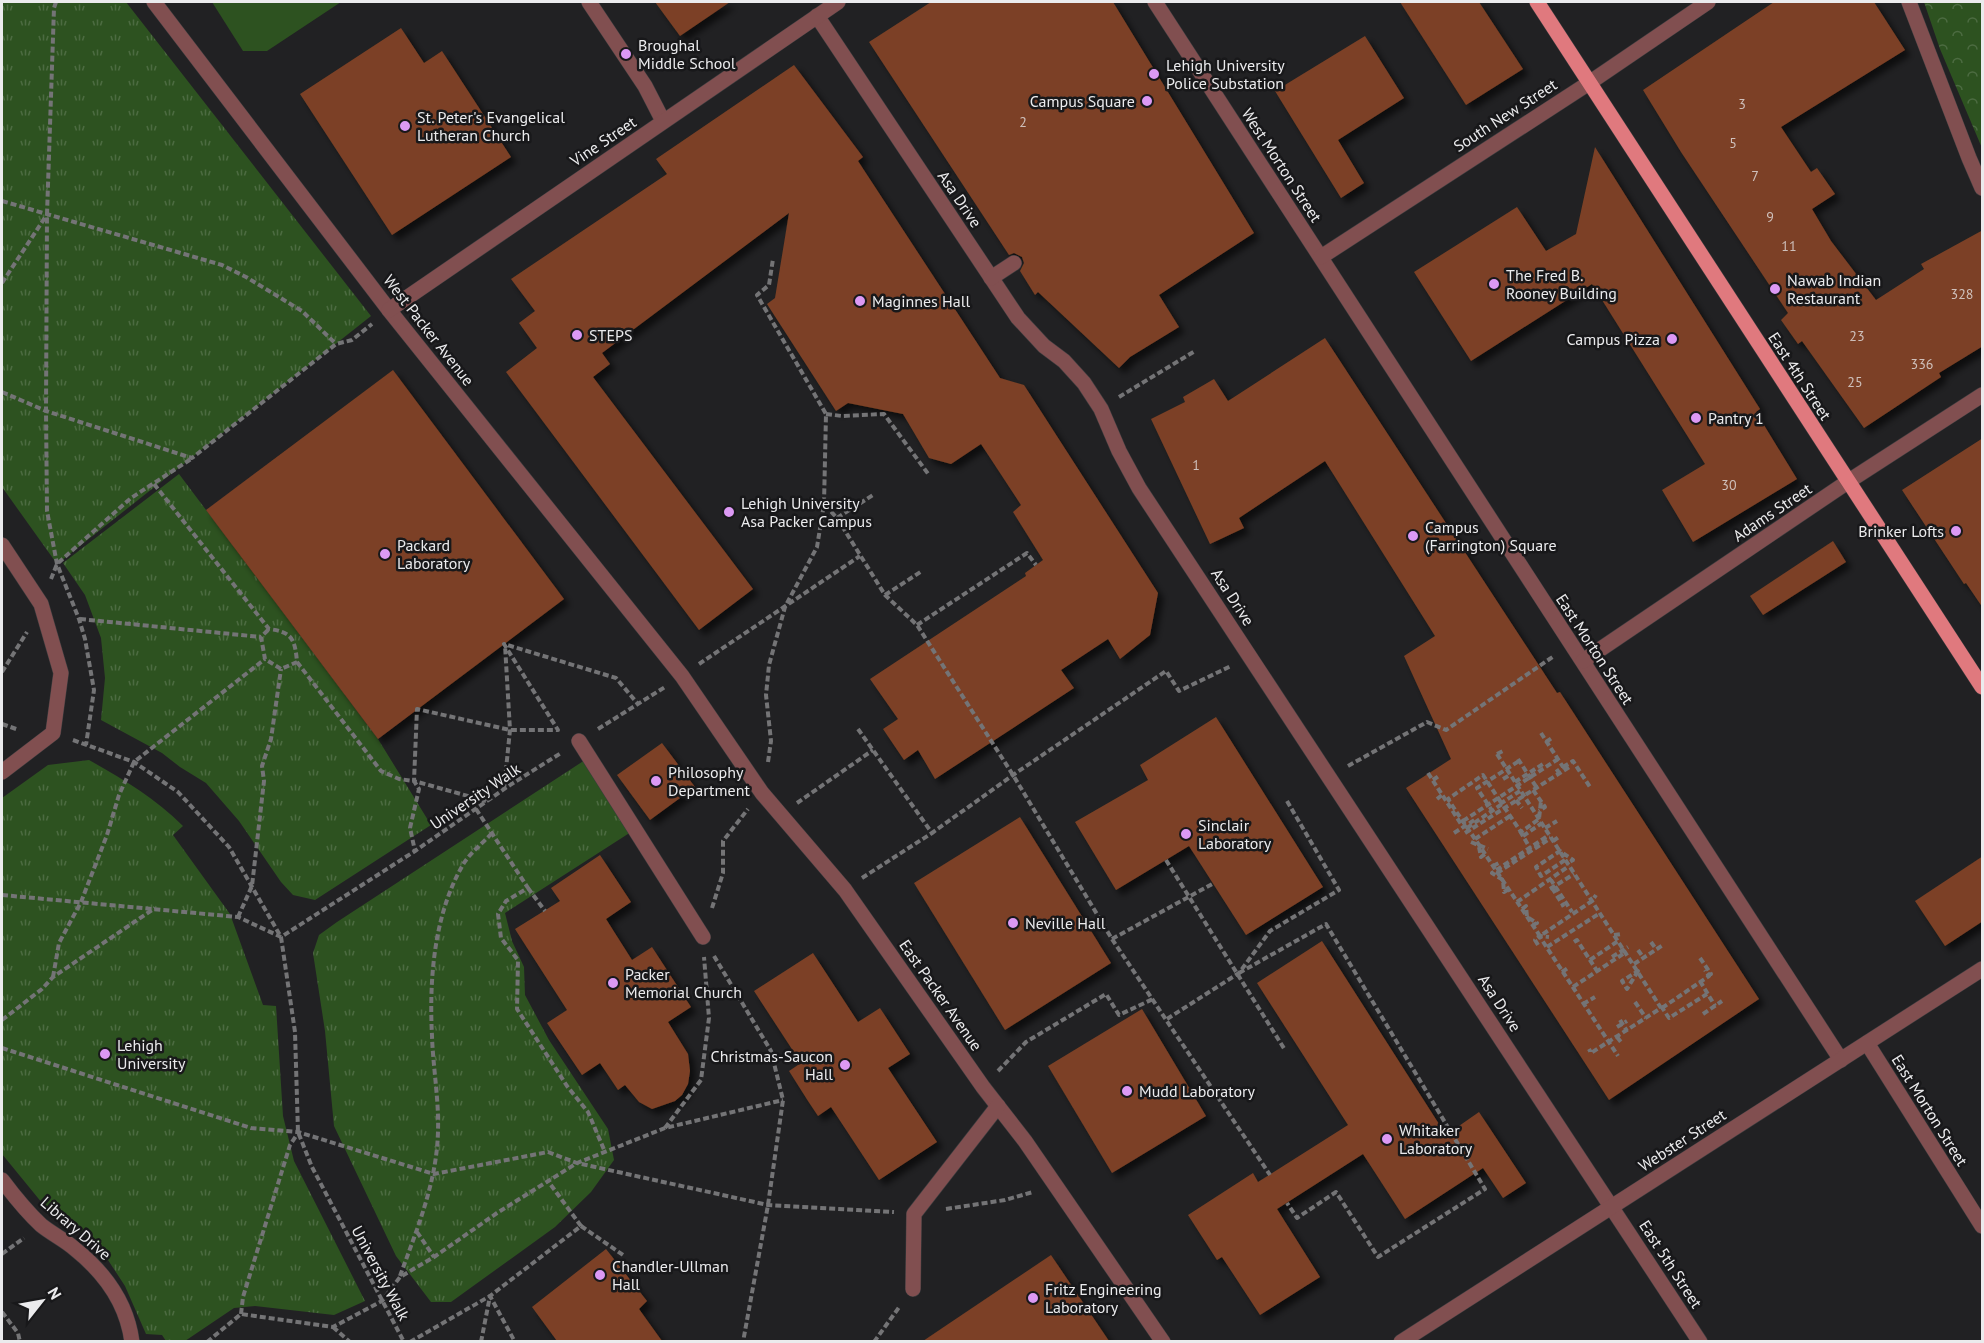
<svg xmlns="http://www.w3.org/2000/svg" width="1984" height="1343" font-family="'PT Sans',sans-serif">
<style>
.grass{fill:url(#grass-tufts)}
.park{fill:url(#park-crowns)}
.pitch{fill:#2d5220}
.building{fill:#7b4125;filter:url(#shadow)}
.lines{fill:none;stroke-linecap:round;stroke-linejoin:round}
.minor-casing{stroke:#3d3d3f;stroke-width:16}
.major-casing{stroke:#3d3d3f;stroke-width:16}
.path{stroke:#747476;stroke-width:4;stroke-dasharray:6 3;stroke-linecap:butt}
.minor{stroke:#814f50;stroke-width:15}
.major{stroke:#e0797e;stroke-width:15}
.poi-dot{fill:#dc99f4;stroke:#18181a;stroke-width:2}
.labels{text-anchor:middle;stroke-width:5;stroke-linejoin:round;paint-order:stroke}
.number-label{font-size:14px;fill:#cfc0bb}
.poi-label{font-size:16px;fill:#ebebed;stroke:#18181a;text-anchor:start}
.street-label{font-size:16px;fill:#ebebed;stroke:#18181a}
</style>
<defs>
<pattern id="grass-tufts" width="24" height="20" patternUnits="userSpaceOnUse" patternTransform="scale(1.5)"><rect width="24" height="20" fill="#2d5220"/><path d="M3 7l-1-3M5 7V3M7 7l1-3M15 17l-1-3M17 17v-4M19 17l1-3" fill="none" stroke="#4c6b41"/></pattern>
<pattern id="park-crowns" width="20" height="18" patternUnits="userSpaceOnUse" patternTransform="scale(1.5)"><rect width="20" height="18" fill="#2d5220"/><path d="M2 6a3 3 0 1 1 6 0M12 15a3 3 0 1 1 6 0" fill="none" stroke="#4c6b41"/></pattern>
<filter id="shadow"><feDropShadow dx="5.5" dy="5.5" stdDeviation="3" flood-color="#0009"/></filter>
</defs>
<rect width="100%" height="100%" fill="#212123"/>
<g class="grass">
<polygon points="2,2 126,2 371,316 57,564 2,487"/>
<polygon points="179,474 378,739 431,825 315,900 293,895 281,882 239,821 206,783 180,767 162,753 101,720 105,678 101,638 85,595 63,563"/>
<path d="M89,760C123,779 155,798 183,826L173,835L230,914L263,1005L276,1006L283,1116L294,1161L365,1301L334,1315L255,1306L234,1308L185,1341H166L162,1335L146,1334L125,1286L108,1260L81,1232L47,1209L2,1154V798L48,765Z"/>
<polygon points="585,760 631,832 505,913 512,941 524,967 525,995 549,1040 608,1129 614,1160 591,1192 555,1227 451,1302 431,1302 396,1256 334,1126 325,1031 313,953 319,935 337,922"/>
</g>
<polygon class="park" points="1924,2 1982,2 1982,148 1940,49"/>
<polygon class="pitch" points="212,2 341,2 267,51 243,51"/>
<g class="building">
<polygon points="655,2 730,2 680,36"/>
<polygon points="931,2 1113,2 1254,233 1159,295 1179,327 1130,357 1119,368 1038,292 1035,295 1020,271 1024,263 1022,257 1014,253 1009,255 869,42"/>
<polygon points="1400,2 1479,2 1523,69 1466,105"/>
<polygon points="1774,2 1874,2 1905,50 1781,127 1811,172 1817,168 1835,194 1812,209 1831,241 1876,300 1924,269 1921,264 1983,230 1983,346 1939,373 1941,377 1864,428 1802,341 1798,344 1781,320 1788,313 1681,152 1643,90"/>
<polygon points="401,28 424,63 442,51 511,157 392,235 300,94"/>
<polygon points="1365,36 1404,98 1338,140 1364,183 1341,198 1275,91"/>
<polygon points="794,65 863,157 858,161 1000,378 1024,385 1158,593 1150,635 1120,659 1108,639 1061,670 1074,688 935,779 918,750 904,760 883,729 898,719 870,679 1026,576 1025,573 1043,560 1013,512 1021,505 981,444 951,464 929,458 903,414 848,403 836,411 767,304 775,298 789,213 602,353 610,364 593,377 753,589 699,630 506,372 537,348 519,323 535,311 511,279 667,174 656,159"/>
<polygon points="1595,147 1760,409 1756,412 1797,479 1693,542 1662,490 1705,464 1592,284 1471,361 1414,272 1517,207 1546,251 1576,234"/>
<polygon points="1325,338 1557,693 1560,692 1759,999 1609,1100 1406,788 1451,759 1404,656 1435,636 1325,461 1239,518 1244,528 1210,544 1151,419 1185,402 1183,397 1214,379 1228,401"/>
<polygon points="393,370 564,599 378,739 206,510"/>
<polygon points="1983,438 1983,608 1966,583 1964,584 1902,490"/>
<polygon points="1833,541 1846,562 1763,615 1750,596"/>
<polygon points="1216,717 1323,887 1246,935 1189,846 1116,890 1075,822 1148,780 1140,765"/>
<polygon points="662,743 695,787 650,820 617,775"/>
<polygon points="1020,817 1111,963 1005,1030 914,883"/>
<polygon points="600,855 631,902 606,919 632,960 652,947 691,1007 668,1022 688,1054 690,1071 688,1084 682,1095 675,1101 652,1109 639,1102 625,1085 618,1090 600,1063 582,1075 547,1023 567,1010 515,929 560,901 551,888"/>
<polygon points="1983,856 1983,921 1945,946 1915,901"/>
<polygon points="1322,941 1446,1135 1479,1112 1526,1183 1503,1198 1483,1168 1405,1219 1363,1154 1277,1209 1320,1277 1260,1315 1222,1257 1217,1260 1188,1215 1253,1173 1258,1182 1348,1125 1257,983"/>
<polygon points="813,953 858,1022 880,1008 910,1054 888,1068 937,1142 879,1180 831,1107 818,1116 808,1101 789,1071 801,1063 754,991"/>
<polygon points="1142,1009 1206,1116 1112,1173 1048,1066"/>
<polygon points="606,1249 647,1301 639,1309 662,1341 557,1341 532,1307"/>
<polygon points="1051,1255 1109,1341 923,1341"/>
</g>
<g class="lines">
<defs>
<g id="minor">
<polyline points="154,2 389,310 682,676 762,793 845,890 983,1087 1025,1141 1163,1342"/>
<polyline points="589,2 645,86 663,121"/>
<polyline points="1155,2 1841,1060"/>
<polyline points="1909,2 1969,158 1982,188"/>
<polyline points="817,16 1018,318 1044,346 1064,361 1084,383 1101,409 1119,451 1139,488 1700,1342"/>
<polyline points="1321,257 1589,83 1708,2"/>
<polyline points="991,278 1014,263"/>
<polyline points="389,310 838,2"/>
<polyline points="2,545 41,604 61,673 53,733 2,772"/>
<polyline points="1583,661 1849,481 1982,395"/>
<polyline points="579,741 703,937"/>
<polyline points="1867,1043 1982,1226"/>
<path d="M2,1180C14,1196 26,1211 41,1225C52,1234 65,1240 75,1249C105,1273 127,1304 132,1342"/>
<polyline points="913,1289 914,1214 998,1106"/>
<polyline points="1401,1342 1982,969"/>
</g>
<polyline id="major" points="1537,2 1982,687"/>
</defs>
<use href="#minor" class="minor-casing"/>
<use href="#major" class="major-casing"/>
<g class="path">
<polyline points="56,2 54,8 47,214 46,411 47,511 57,564 79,619 85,639 94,690 86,745"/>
<polyline points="2,201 222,265 246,277 302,311 336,344"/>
<polyline points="2,283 46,216"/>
<polyline points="2,392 46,411 192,458 336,344 352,340 372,324"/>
<polyline points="1119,397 1195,351"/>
<polyline points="826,414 842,416 884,414 929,475"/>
<path d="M154,484L269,629C292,632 295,639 297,662L281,669L265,659L261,637L269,629"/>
<polyline points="825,505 837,518 885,595 917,625 1013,775 1112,939 1270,1175"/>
<polyline points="837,518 873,495"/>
<polyline points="51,579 57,564 131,498 191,459"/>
<polyline points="885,595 922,571"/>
<polyline points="80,619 261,637"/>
<polyline points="917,625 1027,553 1036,565"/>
<polyline points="297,662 381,771 399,779 414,781 419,789 410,828 415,851"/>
<polyline points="699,664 860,556"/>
<polyline points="2,672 27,632"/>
<polyline points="2,724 19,730"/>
<polyline points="598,729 665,687"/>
<polyline points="858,729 932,833 1013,775 1166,671 1179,691 1231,666"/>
<polyline points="1541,733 1563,767 1556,772"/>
<polyline points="73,740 134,762 178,792 229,847 281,937 295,1032 298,1132 312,1167 404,1342"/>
<polyline points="1546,742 1552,738"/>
<polyline points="1497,754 1661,1008 1591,1053 1589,1049"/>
<polyline points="1497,754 1503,751"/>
<polyline points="1518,759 1537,788"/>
<polyline points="768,762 771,741 766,695 769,665 785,607 817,547 824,504 826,414 757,295 769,285 773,259"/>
<polyline points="1348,766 1427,722 1446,730 1554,656"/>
<polyline points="1563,767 1573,761 1590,787"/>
<polyline points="1428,773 1463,827"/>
<polyline points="1503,779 1510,775"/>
<polyline points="1433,780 1440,775"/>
<polyline points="1515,782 1543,764"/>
<polyline points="504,789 510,730 505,645"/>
<polyline points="1533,790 1545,807 1539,811"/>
<polyline points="1437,799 1442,795"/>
<polyline points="1516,800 1522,808"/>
<polyline points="486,801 414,781 417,709 510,730 558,730 504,644 616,678 638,704"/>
<polyline points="797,803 873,750"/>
<polyline points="1500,804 1520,791"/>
<polyline points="1504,807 1521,832 1539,819 1541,801"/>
<polyline points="476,809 528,888 506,901 498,914 501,938 518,960 517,1009 567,1086 588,1112 605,1152"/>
<polyline points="1493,812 1477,788 1519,761"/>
<polyline points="1463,821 1558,759"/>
<path d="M1467,828L1502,804L1483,775L1448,799C1457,813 1466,826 1475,839L1540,936L1592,901L1596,895"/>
<polyline points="1545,828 1557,821"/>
<polyline points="1520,831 1530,848"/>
<polyline points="1454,833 1476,819"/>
<polyline points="1465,833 1571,766"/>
<polyline points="1523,836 1542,823"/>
<polyline points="1475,839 1510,816"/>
<polyline points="1553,841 1560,836"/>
<polyline points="1471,842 1488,849"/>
<polyline points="1479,847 1481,857 1485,854"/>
<polyline points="1166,860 1285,1050"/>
<polyline points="1565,860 1541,876 1536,867 1560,851 1573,860 1568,863"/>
<polyline points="1493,866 1499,863"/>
<polyline points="1497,873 1551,838"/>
<polyline points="862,878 932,833"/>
<polyline points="1552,879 1551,880 1572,912"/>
<polyline points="528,888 545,911"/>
<polyline points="1552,888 1563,905 1561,906"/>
<polyline points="1509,889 1504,892 1503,880 1492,873 1549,835"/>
<polyline points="1550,889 1574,874"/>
<polyline points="2,895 238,917 281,937 415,851 510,785 561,753"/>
<polyline points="1517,902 1569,866"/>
<polyline points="712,908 723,873 723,841 748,809"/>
<polyline points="1522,909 1526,906 1527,917 1537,923 1533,925"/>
<polyline points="238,917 252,886 264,781 262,766 271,739 281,669"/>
<polyline points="1538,934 1618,1056"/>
<polyline points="1614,935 1621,934"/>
<polyline points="1112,939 1214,883"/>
<polyline points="1574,942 1577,940 1599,974"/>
<polyline points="1651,942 1656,949"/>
<polyline points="1538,945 1535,940 1540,936 1549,937"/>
<polyline points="1547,947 1600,913"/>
<polyline points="1638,950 1643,957"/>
<polyline points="714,956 771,1051 783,1100 768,1205 743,1342"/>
<polyline points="1612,957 1628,947"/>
<polyline points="1700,958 1711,974 1708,975"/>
<polyline points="1590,960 1618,941"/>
<polyline points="1634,964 1663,945"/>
<polygon points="1638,971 1627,989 1622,981"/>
<polyline points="1562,972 1568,968"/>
<polyline points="1239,973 1326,924 1485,1189 1378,1257 1336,1192 1297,1218 1287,1203"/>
<polyline points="53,977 59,943 81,902 107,835 119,795 134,762 265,659"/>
<polyline points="1700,981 1715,1006"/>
<polyline points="1573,987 1626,952"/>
<polyline points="1635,1002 1646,1018"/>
<polyline points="1583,1004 1595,997"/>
<polyline points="1661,1006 1669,1018 1707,994"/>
<polyline points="1662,1008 1709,976 1705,970"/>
<polyline points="1703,1014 1722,1001"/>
<polyline points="1167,1019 1239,973 1270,931 1339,890 1287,801"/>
<polyline points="2,1020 42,989 53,977 155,908"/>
<polyline points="1620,1020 1627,1031"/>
<polyline points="1617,1027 1627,1021"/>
<polyline points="1617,1037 1621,1042"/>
<polyline points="2,1048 251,1128 298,1132 434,1174 548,1152 577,1163 768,1205 894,1212"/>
<polyline points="998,1071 1026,1042 1106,994 1119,1015 1153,999"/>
<polyline points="665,1128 701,1080 709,1018 704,957"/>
<polyline points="946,1209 1005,1200 1033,1192"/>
<polyline points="581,1226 623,1255"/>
<polyline points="417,1232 434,1257"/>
<polyline points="2,1254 24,1238"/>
<path d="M400,1276C417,1229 437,1182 438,1131C439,1100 433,1067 432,1036C429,979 434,913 464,863C471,852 483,843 492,833"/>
<polyline points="2,1312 18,1333 20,1342"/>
<polyline points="241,1314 243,1297 290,1145 298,1133"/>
<polyline points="333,1327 350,1342"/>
<polyline points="207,1342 241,1314 333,1327 382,1301 400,1277 434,1257 497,1213 577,1163 665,1128 783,1100"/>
<polyline points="410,1342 490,1296 581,1226 548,1181"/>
<polyline points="481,1342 490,1296 515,1342"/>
<polyline points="874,1342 900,1306"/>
</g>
<use href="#minor" class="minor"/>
<use href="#major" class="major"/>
</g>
<g class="poi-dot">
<circle cx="626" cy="54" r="6"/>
<circle cx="1154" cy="74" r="6"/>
<circle cx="1147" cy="101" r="6"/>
<circle cx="405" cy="126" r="6"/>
<circle cx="1494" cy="284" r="6"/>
<circle cx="1775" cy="289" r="6"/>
<circle cx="860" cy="301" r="6"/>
<circle cx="577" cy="335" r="6"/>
<circle cx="1672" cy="339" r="6"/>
<circle cx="1696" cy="418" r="6"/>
<circle cx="729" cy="512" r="6"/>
<circle cx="1956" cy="531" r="6"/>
<circle cx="1413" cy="536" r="6"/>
<circle cx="385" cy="554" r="6"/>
<circle cx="656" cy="781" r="6"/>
<circle cx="1186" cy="834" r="6"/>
<circle cx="1013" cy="923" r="6"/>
<circle cx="613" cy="983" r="6"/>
<circle cx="105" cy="1054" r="6"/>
<circle cx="845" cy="1065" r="6"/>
<circle cx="1127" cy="1091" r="6"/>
<circle cx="1387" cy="1139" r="6"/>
<circle cx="600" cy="1275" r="6"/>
<circle cx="1033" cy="1298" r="6"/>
</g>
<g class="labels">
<g class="number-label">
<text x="1742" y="109">3</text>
<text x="1023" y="127">2</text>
<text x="1733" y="148">5</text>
<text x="1755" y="181">7</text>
<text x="1770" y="222">9</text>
<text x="1789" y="251">11</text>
<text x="1962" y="299">328</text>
<text x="1857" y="341">23</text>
<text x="1922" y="369">336</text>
<text x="1855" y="387">25</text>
<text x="1196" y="470">1</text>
<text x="1729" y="490">30</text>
</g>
<g class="poi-label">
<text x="638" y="51">Broughal<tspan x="638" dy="18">Middle School</tspan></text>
<text x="1166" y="71">Lehigh University<tspan x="1166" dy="18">Police Substation</tspan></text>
<text x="1135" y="107" text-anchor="end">Campus Square</text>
<text x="417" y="123">St. Peter's Evangelical<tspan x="417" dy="18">Lutheran Church</tspan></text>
<text x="1506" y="281">The Fred B.<tspan x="1506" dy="18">Rooney Building</tspan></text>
<text x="1787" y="286">Nawab Indian<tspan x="1787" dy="18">Restaurant</tspan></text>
<text x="872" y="307">Maginnes Hall</text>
<text x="589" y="341">STEPS</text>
<text x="1660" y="345" text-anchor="end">Campus Pizza</text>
<text x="1708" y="424">Pantry 1</text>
<text x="741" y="509">Lehigh University<tspan x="741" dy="18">Asa Packer Campus</tspan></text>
<text x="1425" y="533">Campus<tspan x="1425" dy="18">(Farrington) Square</tspan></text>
<text x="1944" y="537" text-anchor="end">Brinker Lofts</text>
<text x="397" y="551">Packard<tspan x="397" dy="18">Laboratory</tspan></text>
<text x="668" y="778">Philosophy<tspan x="668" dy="18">Department</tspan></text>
<text x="1198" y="831">Sinclair<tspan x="1198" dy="18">Laboratory</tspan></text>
<text x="1025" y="929">Neville Hall</text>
<text x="625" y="980">Packer<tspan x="625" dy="18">Memorial Church</tspan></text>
<text x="117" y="1051">Lehigh<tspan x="117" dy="18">University</tspan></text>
<text x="833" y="1062" text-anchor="end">Christmas-Saucon<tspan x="833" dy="18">Hall</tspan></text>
<text x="1139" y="1097">Mudd Laboratory</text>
<text x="1399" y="1136">Whitaker<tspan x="1399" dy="18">Laboratory</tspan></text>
<text x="612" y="1272">Chandler-Ullman<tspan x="612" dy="18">Hall</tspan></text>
<text x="1045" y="1295">Fritz Engineering<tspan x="1045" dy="18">Laboratory</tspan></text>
</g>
<g class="street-label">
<text transform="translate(1505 115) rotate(-33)" y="6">South New Street</text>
<text transform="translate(603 141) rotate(-34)" y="6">Vine Street</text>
<text transform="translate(1282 165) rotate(57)" y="6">West Morton Street</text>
<text transform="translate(960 199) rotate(56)" y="6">Asa Drive</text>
<text transform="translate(429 330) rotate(52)" y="6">West Packer Avenue</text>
<text transform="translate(1800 376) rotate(57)" y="6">East 4th Street</text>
<text transform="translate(1772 512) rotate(-34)" y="6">Adams Street</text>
<text transform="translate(1233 597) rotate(57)" y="6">Asa Drive</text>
<text transform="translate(1595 649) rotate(57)" y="6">East Morton Street</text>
<text transform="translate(475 796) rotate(-34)" y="6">University Walk</text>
<text transform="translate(941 995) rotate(55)" y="6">East Packer Avenue</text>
<text transform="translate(1500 1003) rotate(57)" y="6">Asa Drive</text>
<text transform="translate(1930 1110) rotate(58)" y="6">East Morton Street</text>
<text transform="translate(1682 1140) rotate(-33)" y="6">Webster Street</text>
<text transform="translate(76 1228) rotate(41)" y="6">Library Drive</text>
<text transform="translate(1671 1264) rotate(57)" y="6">East 5th Street</text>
<text transform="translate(381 1273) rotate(62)" y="6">University Walk</text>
</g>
</g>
<rect width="1984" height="1343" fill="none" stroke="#ebebed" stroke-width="6"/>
<g transform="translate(42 1301) rotate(59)" stroke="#18181a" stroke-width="4.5" paint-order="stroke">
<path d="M0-4.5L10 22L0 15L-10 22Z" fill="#ebebed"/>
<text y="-9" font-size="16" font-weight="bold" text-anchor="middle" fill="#ebebed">N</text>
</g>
</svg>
